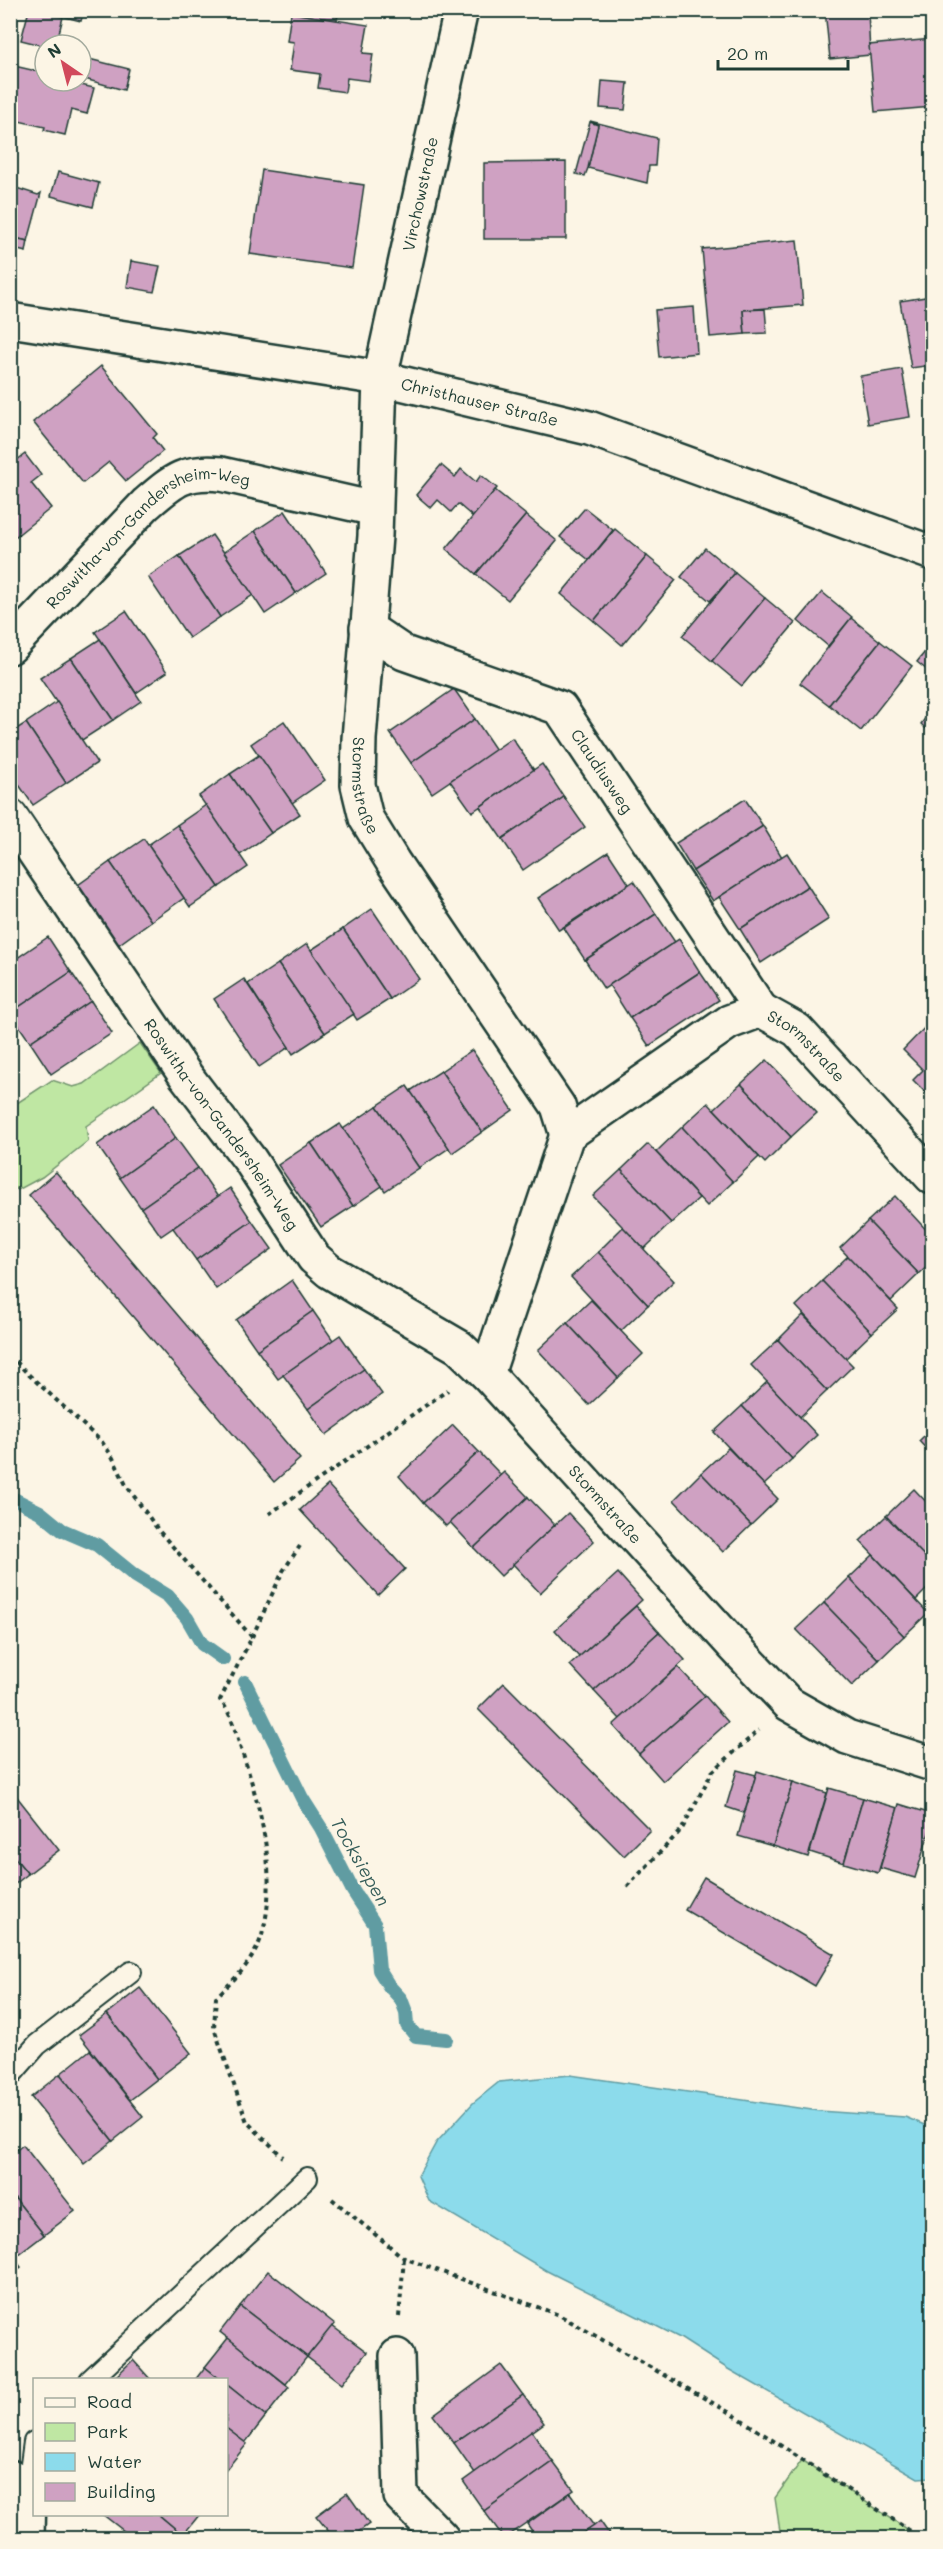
<svg xmlns="http://www.w3.org/2000/svg" width="943" height="2549" font-family="Mali,sans-serif">
<style>
.green{fill:#bfe7a3;stroke:#6f926c;stroke-width:1.5}
.water{fill:#8cdbeb;stroke:#609ca2;stroke-width:1.5}
.lines{fill:none;stroke-linecap:round;stroke-linejoin:round}
.stream{stroke:#609ca2;stroke-width:14}
.building{fill:#cfa1c2;stroke:#1f3d34;stroke-width:1.5}
.lane-casing{stroke:#1f3d34;stroke-width:24}
.street-casing{stroke:#1f3d34;stroke-width:38}
.path{stroke:#1f3d34;stroke-width:4;stroke-dasharray:4.5 4.5;stroke-linecap:butt}
.lane{stroke:#fcf5e5;stroke-width:20}
.street{stroke:#fcf5e5;stroke-width:33}
.labels{text-anchor:middle;stroke-width:4.5;stroke-linejoin:round;paint-order:stroke}
.street-label{font-size:16px;fill:#1f3d34;stroke:#fcf5e5}
.water-label{font-size:18px;font-style:italic;fill:#355d59;stroke:#fcf5e5}
</style>
<rect width="100%" height="100%" fill="#fcf5e5"/>
<filter id="ink" filterUnits="userSpaceOnUse"><feTurbulence type="fractalNoise" baseFrequency=".0167" numOctaves="2"/><feDisplacementMap in="SourceGraphic" scale="12" xChannelSelector="R" yChannelSelector="G"/><feConvolveMatrix kernelMatrix="1 2 1 2 8 2 1 2 1" color-interpolation-filters="sRGB"/></filter>
<g filter="url(#ink)">
<g class="green">
<polygon points="140,1043 161,1073 86,1126 88,1141 42,1177 18,1190 11,1186 11,1107 52,1080 73,1087 84,1084"/>
<polygon points="802,2460 921,2538 781,2538 775,2498"/>
</g>
<polygon class="water" points="570,2075 819,2111 905,2117 932,2128 932,2477 918,2478 728,2369 680,2338 547,2271 429,2201 418,2176 436,2143 473,2103 499,2082"/>
<g class="lines">
<g class="stream">
<polyline points="10,1497 40,1512 62,1530 97,1545 134,1575 168,1596 187,1618 202,1644 223,1659"/>
<polyline points="245,1682 302,1798 321,1828 353,1891 375,1925 379,1970 389,1986 401,1999 406,2012 407,2025 416,2036 446,2039"/>
</g>
</g>
<g class="building">
<polygon points="29,10 63,17 56,45 45,46 21,40"/>
<polygon points="38,10 84,10 81,21"/>
<polygon points="295,10 339,10 337,20 295,14"/>
<polygon points="825,10 868,10 870,55 830,59"/>
<polygon points="291,13 368,25 363,53 373,54 369,81 347,78 345,92 318,88 320,74 290,70 294,42 287,41"/>
<polygon points="932,39 932,107 875,112 869,45"/>
<polygon points="81,57 129,69 124,90 81,78"/>
<polygon points="10,65 45,73 45,81 64,81 94,88 87,114 71,110 65,135 44,130 45,127 10,119"/>
<polygon points="602,81 628,83 625,110 600,108"/>
<polygon points="590,121 657,138 655,166 649,166 647,183 588,168 598,125"/>
<polygon points="590,122 598,125 588,168 585,176 576,174"/>
<polygon points="566,162 566,239 484,239 484,163"/>
<polygon points="262,170 364,185 352,268 250,254"/>
<polygon points="58,172 99,183 93,207 51,196"/>
<polygon points="10,186 38,195 41,193 28,241 10,237"/>
<polygon points="10,237 28,241 26,252 10,248"/>
<polygon points="797,240 803,305 743,310 745,334 710,337 702,249"/>
<polygon points="131,261 160,266 154,292 127,287"/>
<polygon points="932,296 932,365 911,368 900,301"/>
<polygon points="694,307 697,353 659,357 655,310"/>
<polygon points="765,309 767,333 745,334 743,310"/>
<polygon points="101,366 157,434 153,438 163,451 126,481 109,462 83,483 33,422"/>
<polygon points="902,369 910,417 868,424 860,376"/>
<polygon points="10,453 17,460 25,454 41,475 31,483 51,508 10,541"/>
<polygon points="441,465 455,477 461,469 476,482 481,475 497,488 473,517 458,504 451,512 438,500 431,508 416,495"/>
<polygon points="495,490 526,515 476,574 446,549"/>
<polygon points="585,508 613,530 589,560 560,537"/>
<polygon points="285,511 326,573 296,593 255,531"/>
<polygon points="526,515 557,541 508,600 476,574"/>
<polygon points="615,529 647,556 594,621 561,594"/>
<polygon points="255,531 296,593 265,614 224,552"/>
<polygon points="212,535 253,595 220,617 179,556"/>
<polygon points="705,548 735,573 710,601 681,577"/>
<polygon points="179,556 220,617 189,638 148,577"/>
<polygon points="647,556 676,580 622,645 594,621"/>
<polygon points="735,573 765,598 712,661 682,636"/>
<polygon points="822,592 852,617 828,646 798,621"/>
<polygon points="765,598 795,623 742,686 712,661"/>
<polygon points="126,611 167,672 136,693 95,632"/>
<polygon points="851,618 880,641 829,705 800,683"/>
<polygon points="100,639 141,701 113,720 71,658"/>
<polygon points="880,641 912,666 861,731 829,705"/>
<polygon points="932,643 932,674 917,662"/>
<polygon points="71,658 113,720 82,740 40,678"/>
<polygon points="454,689 475,719 411,763 390,733"/>
<polygon points="57,702 97,763 66,783 26,723"/>
<polygon points="932,709 932,734 921,724"/>
<polygon points="475,719 496,750 432,793 411,763"/>
<polygon points="284,721 325,780 292,803 251,744"/>
<polygon points="26,723 66,783 33,805 10,772 10,733"/>
<polygon points="512,738 534,770 472,812 450,781"/>
<polygon points="259,755 300,814 271,833 230,774"/>
<polygon points="542,764 564,797 502,839 480,807"/>
<polygon points="230,774 271,833 240,855 199,796"/>
<polygon points="564,797 585,827 523,870 502,839"/>
<polygon points="745,799 763,826 693,871 676,843"/>
<polygon points="206,805 248,867 219,887 177,825"/>
<polygon points="177,825 219,887 190,907 148,845"/>
<polygon points="763,826 782,857 713,901 693,871"/>
<polygon points="144,839 184,898 151,921 110,862"/>
<polygon points="608,852 629,884 559,930 538,898"/>
<polygon points="787,853 808,886 740,929 719,897"/>
<polygon points="110,862 151,921 118,945 78,885"/>
<polygon points="634,881 656,914 585,960 564,928"/>
<polygon points="808,886 829,919 761,963 740,929"/>
<polygon points="372,909 419,979 390,999 343,929"/>
<polygon points="656,914 675,942 604,989 585,960"/>
<polygon points="343,929 390,999 357,1020 311,950"/>
<polygon points="48,937 71,972 10,1013 10,963"/>
<polygon points="679,939 700,972 630,1018 609,985"/>
<polygon points="307,944 354,1014 325,1033 278,964"/>
<polygon points="278,964 325,1033 293,1054 248,984"/>
<polygon points="71,972 91,1001 30,1042 10,1013"/>
<polygon points="700,972 719,1000 649,1046 630,1018"/>
<polygon points="244,979 289,1047 259,1067 214,999"/>
<polygon points="91,1001 112,1033 51,1074 30,1042"/>
<polygon points="932,1020 932,1099 913,1080 923,1070 903,1050"/>
<polygon points="472,1050 513,1110 482,1132 441,1071"/>
<polygon points="767,1060 817,1113 791,1137 741,1084"/>
<polygon points="441,1071 482,1132 452,1153 410,1091"/>
<polygon points="741,1084 791,1137 765,1163 714,1109"/>
<polygon points="407,1086 449,1148 419,1168 377,1106"/>
<polygon points="708,1103 759,1157 733,1182 682,1127"/>
<polygon points="154,1105 176,1138 120,1178 97,1145"/>
<polygon points="377,1106 419,1168 385,1191 343,1129"/>
<polygon points="340,1124 382,1186 353,1206 311,1143"/>
<polygon points="682,1127 733,1182 707,1206 656,1152"/>
<polygon points="176,1138 198,1168 141,1208 120,1178"/>
<polygon points="311,1143 353,1206 321,1227 278,1165"/>
<polygon points="648,1144 699,1198 671,1223 621,1170"/>
<polygon points="198,1168 218,1197 161,1236 141,1208"/>
<polygon points="621,1170 671,1223 644,1249 593,1196"/>
<polygon points="56,1172 300,1459 274,1482 29,1195"/>
<polygon points="230,1188 252,1221 196,1260 173,1228"/>
<polygon points="895,1196 932,1236 932,1262 919,1274 868,1221"/>
<polygon points="252,1221 272,1249 216,1289 196,1260"/>
<polygon points="868,1221 919,1274 891,1301 840,1248"/>
<polygon points="623,1227 674,1281 648,1305 598,1252"/>
<polygon points="598,1252 648,1305 621,1331 571,1277"/>
<polygon points="848,1256 898,1309 872,1333 822,1281"/>
<polygon points="292,1280 313,1311 257,1350 236,1320"/>
<polygon points="822,1281 872,1333 845,1359 796,1306"/>
<polygon points="591,1300 643,1354 618,1378 567,1323"/>
<polygon points="313,1311 333,1340 278,1379 257,1350"/>
<polygon points="803,1315 853,1366 827,1391 778,1340"/>
<polygon points="567,1323 618,1378 589,1405 538,1350"/>
<polygon points="340,1335 364,1369 308,1409 283,1375"/>
<polygon points="778,1340 827,1391 800,1417 751,1365"/>
<polygon points="364,1369 382,1394 326,1435 308,1409"/>
<polygon points="767,1382 817,1435 792,1459 742,1406"/>
<polygon points="742,1406 792,1459 764,1485 714,1432"/>
<polygon points="453,1425 479,1452 423,1503 399,1476"/>
<polygon points="932,1428 932,1455 919,1441"/>
<polygon points="728,1448 778,1499 751,1525 701,1473"/>
<polygon points="479,1452 501,1475 446,1526 423,1503"/>
<polygon points="504,1472 528,1497 474,1548 450,1522"/>
<polygon points="701,1473 751,1525 723,1552 674,1500"/>
<polygon points="328,1485 405,1569 378,1595 300,1510"/>
<polygon points="914,1489 932,1508 932,1564 886,1516"/>
<polygon points="528,1497 555,1525 501,1576 474,1548"/>
<polygon points="568,1513 594,1541 540,1593 513,1564"/>
<polygon points="886,1516 932,1564 932,1584 916,1600 860,1541"/>
<polygon points="873,1555 928,1613 904,1636 849,1578"/>
<polygon points="618,1573 642,1600 579,1657 555,1630"/>
<polygon points="849,1578 904,1636 879,1660 824,1603"/>
<polygon points="824,1603 879,1660 852,1686 796,1629"/>
<polygon points="636,1606 659,1632 594,1691 570,1665"/>
<polygon points="659,1632 685,1660 620,1719 594,1691"/>
<polygon points="678,1667 705,1696 639,1754 613,1725"/>
<polygon points="504,1683 650,1830 624,1856 478,1709"/>
<polygon points="705,1696 728,1722 663,1781 639,1754"/>
<polygon points="737,1770 756,1775 744,1813 726,1807"/>
<polygon points="757,1771 793,1782 773,1846 738,1836"/>
<polygon points="793,1782 827,1793 808,1857 773,1846"/>
<polygon points="10,1788 59,1850 28,1874 10,1852"/>
<polygon points="829,1788 863,1798 844,1863 810,1852"/>
<polygon points="863,1798 898,1808 878,1873 844,1863"/>
<polygon points="899,1804 932,1814 932,1823 915,1878 880,1868"/>
<polygon points="932,1843 932,1860 928,1858"/>
<polygon points="10,1852 28,1874 10,1888"/>
<polygon points="704,1877 834,1954 815,1986 685,1910"/>
<polygon points="140,1988 191,2053 157,2079 107,2014"/>
<polygon points="107,2014 157,2079 130,2100 79,2035"/>
<polygon points="90,2050 143,2117 113,2141 60,2074"/>
<polygon points="60,2074 113,2141 84,2164 31,2097"/>
<polygon points="23,2145 75,2211 44,2235 10,2192 10,2155"/>
<polygon points="10,2192 44,2235 14,2258 10,2253"/>
<polygon points="10,2253 21,2267 10,2275"/>
<polygon points="268,2271 335,2324 307,2357 240,2306"/>
<polygon points="240,2306 307,2357 286,2384 220,2332"/>
<polygon points="332,2326 367,2352 342,2384 307,2357"/>
<polygon points="228,2338 289,2387 266,2416 226,2384 226,2380 221,2380 205,2367"/>
<polygon points="133,2360 151,2380 112,2380"/>
<polygon points="501,2365 523,2395 454,2443 433,2415"/>
<polygon points="205,2367 221,2380 195,2380"/>
<polygon points="226,2384 266,2416 245,2443 226,2428"/>
<polygon points="523,2395 544,2423 475,2473 454,2443"/>
<polygon points="226,2428 247,2444 226,2470"/>
<polygon points="532,2431 553,2462 484,2511 463,2481"/>
<polygon points="553,2462 574,2490 504,2538 484,2511"/>
<polygon points="347,2493 369,2524 350,2538 334,2538 316,2516"/>
<polygon points="570,2493 594,2526 576,2538 537,2538 527,2524"/>
<polygon points="102,2514 158,2514 183,2535 180,2538 133,2538"/>
<polygon points="158,2514 200,2514 183,2535"/>
<polygon points="600,2521 612,2538 576,2538 594,2526"/>
</g>
<g class="lines">
<defs>
<g id="lane">
<polyline points="10,2076 37,2045 131,1972"/>
<polyline points="90,2380 307,2178"/>
<polyline points="28,2486 34,2442"/>
</g>
<g id="street">
<path id="s1" d="M461,10L380,378L375,536L359,739L358,785L366,818L393,862L558,1106L567,1135"/>
<path id="s2" d="M10,320L380,378L589,428L932,553"/>
<path id="s3" d="M367,628L404,653L560,708L761,1010"/>
<path id="s4" d="M10,647L146,504C173,481 184,470 221,474L375,509"/>
<path id="s5" d="M10,816L186,1076L250,1160L314,1258L329,1271L459,1347L487,1374L734,1646L789,1704L847,1737L932,1764"/>
<path id="s6" d="M487,1374L567,1135L729,1022L761,1010L797,1030L932,1177"/>
<polyline points="397,2356 401,2496 442,2538"/>
<polyline points="10,2477 28,2486 27,2538"/>
</g>
</defs>
<use href="#lane" class="lane-casing"/>
<use href="#street" class="street-casing"/>
<g class="path">
<path d="M10,1355L28,1374L102,1442L112,1456L126,1485L159,1531L252,1637L220,1700C231,1712 235,1731 240,1746C260,1804 279,1875 262,1935C254,1961 235,1979 216,1997L214,2028L247,2122L283,2157"/>
<polyline points="269,1514 448,1390"/>
<polyline points="252,1637 283,1571 300,1546"/>
<polyline points="627,1887 682,1829 712,1772 759,1730"/>
<polyline points="332,2199 404,2258 559,2315 739,2418 921,2538"/>
<polyline points="399,2317 404,2258"/>
</g>
<use href="#lane" class="lane"/>
<use href="#street" class="street"/>
</g>
</g>
<g class="labels">
<g class="street-label">
<text transform="translate(420 194) rotate(-78)" y="6">Virchowstraße</text>
<text dy="6" stroke="none"><textPath href="#s2" startOffset="477">Christhauser Straße</textPath></text>
<text dy="6" stroke="none"><textPath href="#s4" startOffset="184">Roswitha-von-Gandersheim-Weg</textPath></text>
<text dy="6" stroke="none"><textPath href="#s3" startOffset="286">Claudiusweg</textPath></text>
<text dy="6" stroke="none"><textPath href="#s1" startOffset="786">Stormstraße</textPath></text>
<text dy="6" stroke="none"><textPath href="#s6" startOffset="542">Stormstraße</textPath></text>
<text dy="6" stroke="none"><textPath href="#s5" startOffset="374">Roswitha-von-Gandersheim-Weg</textPath></text>
<text dy="6" stroke="none"><textPath href="#s5" startOffset="922">Stormstraße</textPath></text>
</g>
<g class="water-label">
<text transform="translate(360 1862) rotate(60)" y="6">Tocksiepen</text>
</g>
</g>
<rect width="943" height="2549" fill="none" stroke="#fcf5e5" stroke-width="36"/>
<rect x="18" y="18" width="907" height="2513" fill="none" stroke="#1f3d34" stroke-width="2" filter="url(#ink)"/>
<rect x="33" y="2378" width="195" height="138" fill="#fcf5e5" stroke="#a4ab9e" stroke-width="1.5"/>
<rect x="45" y="2398" width="30" height="9" fill="#fcf5e5" stroke="#a4ab9e" stroke-width="1.5"/>
<text x="87" y="2408" font-size="18" fill="#1f3d34">Road</text>
<rect x="45" y="2423" width="30" height="18" fill="#bfe7a3" stroke="#a4ab9e" stroke-width="1.5"/>
<text x="87" y="2438" font-size="18" fill="#1f3d34">Park</text>
<rect x="45" y="2453" width="30" height="18" fill="#8cdbeb" stroke="#a4ab9e" stroke-width="1.5"/>
<text x="87" y="2468" font-size="18" fill="#1f3d34">Water</text>
<rect x="45" y="2483" width="30" height="18" fill="#cfa1c2" stroke="#a4ab9e" stroke-width="1.5"/>
<text x="87" y="2498" font-size="18" fill="#1f3d34">Building</text>
<g transform="translate(63 63) rotate(325)"><circle r="28" fill="#fcf5e5" stroke="#a4ab9e" stroke-width="1.5"/>
<path d="M0-4.5L10 22L0 15L-10 22Z" fill="#d1495b"/>
<text y="-9" font-size="16" font-weight="bold" text-anchor="middle" fill="#1f3d34">N</text>
</g>
<path d="M718 60v9h130v-9" fill="none" stroke="#1f3d34" stroke-width="3"/>
<text x="727" y="60" font-size="18" fill="#1f3d34" stroke="#fcf5e5" stroke-width="4.5" paint-order="stroke">20 m</text>
</svg>
